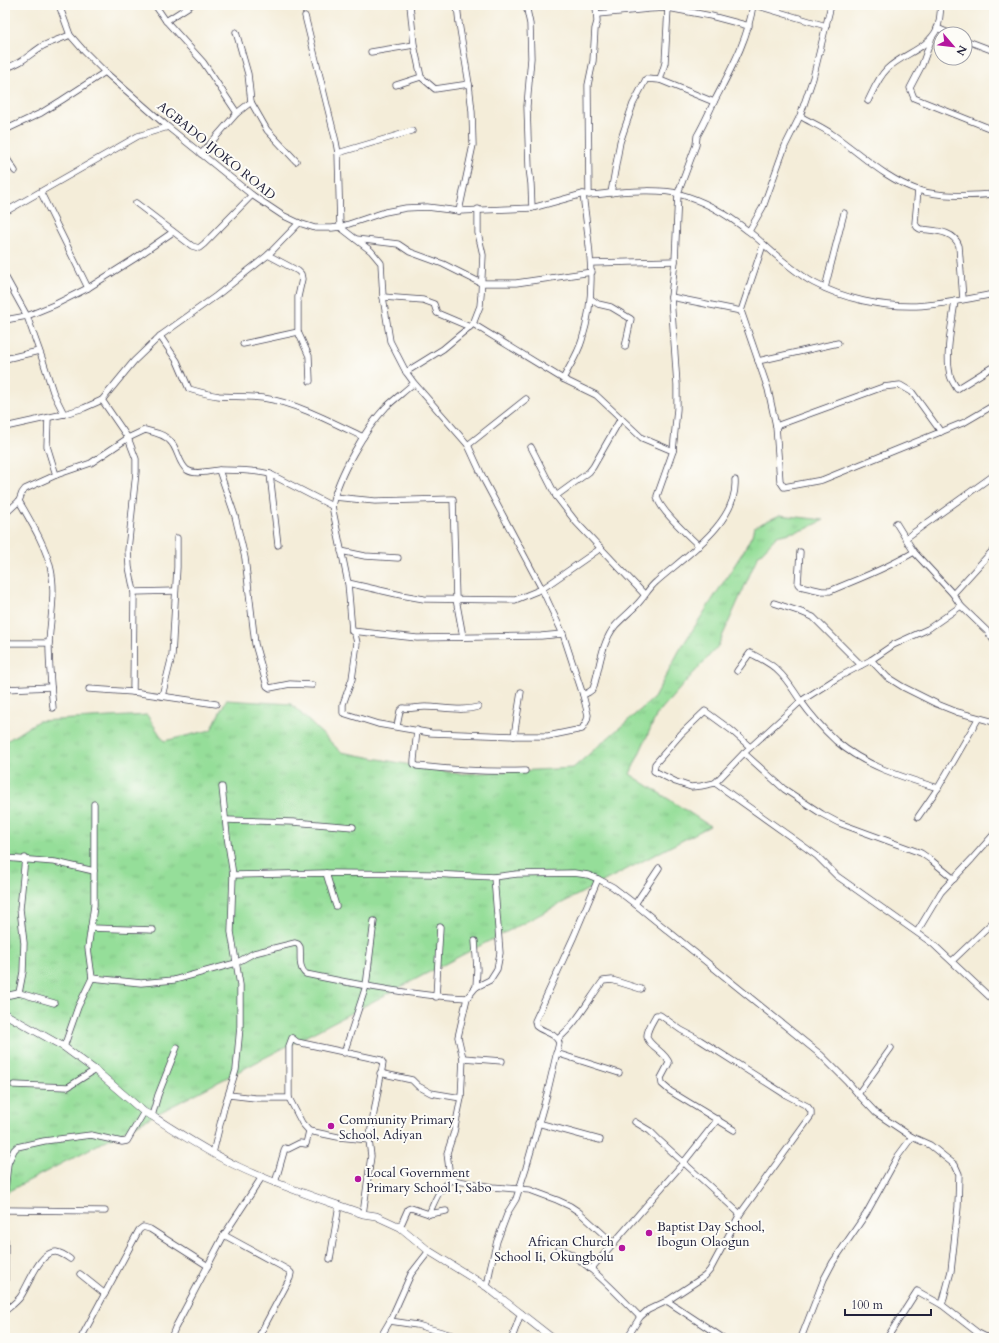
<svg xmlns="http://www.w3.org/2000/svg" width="999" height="1343" font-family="Cardo,serif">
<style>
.grass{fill:url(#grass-tufts);stroke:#5c806a}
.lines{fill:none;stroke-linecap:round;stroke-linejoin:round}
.minor-casing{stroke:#424053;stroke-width:7}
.major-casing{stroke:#424053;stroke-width:8}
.minor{stroke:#fff;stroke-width:5.5}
.major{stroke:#fff;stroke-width:7}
.poi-dot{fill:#b5179e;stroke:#fdfcf7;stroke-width:1.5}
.labels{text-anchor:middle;stroke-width:4;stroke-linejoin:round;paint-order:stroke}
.street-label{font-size:13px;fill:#22223b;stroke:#fdfcf7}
.poi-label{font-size:13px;fill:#22223b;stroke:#fdfcf7;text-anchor:start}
</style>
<defs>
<pattern id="grass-tufts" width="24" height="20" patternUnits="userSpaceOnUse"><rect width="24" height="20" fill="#95de99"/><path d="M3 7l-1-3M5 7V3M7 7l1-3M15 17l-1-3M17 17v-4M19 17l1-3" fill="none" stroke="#80be85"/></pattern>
</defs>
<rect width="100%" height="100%" fill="#fdfcf7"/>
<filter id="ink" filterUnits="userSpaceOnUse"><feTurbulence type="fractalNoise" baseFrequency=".025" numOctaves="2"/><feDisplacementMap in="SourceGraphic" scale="8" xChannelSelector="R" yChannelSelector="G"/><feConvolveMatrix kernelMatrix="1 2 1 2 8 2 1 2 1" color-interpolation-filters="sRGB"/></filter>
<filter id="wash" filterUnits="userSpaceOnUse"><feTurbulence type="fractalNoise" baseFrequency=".012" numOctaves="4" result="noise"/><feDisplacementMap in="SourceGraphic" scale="16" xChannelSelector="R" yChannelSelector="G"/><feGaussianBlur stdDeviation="0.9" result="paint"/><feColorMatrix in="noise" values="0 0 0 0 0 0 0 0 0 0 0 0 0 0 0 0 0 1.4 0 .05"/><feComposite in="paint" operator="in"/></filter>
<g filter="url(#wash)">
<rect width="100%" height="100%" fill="#f4edd9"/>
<polygon class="grass" points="780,515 824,520 806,529 777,536 758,556 718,646 657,714 630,774 710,826 5,1193 5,742 38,721 147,715 164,741 211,730 226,700 291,704 341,752 459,774 573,768 654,698 679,651 743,552 752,535 754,527"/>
</g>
<g filter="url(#ink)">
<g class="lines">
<defs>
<g id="minor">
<path d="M59,5L70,35L84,51L105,72L168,127L252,195L282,215L299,223L315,228H332L340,227L385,212L406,208L427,207L459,211L532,208L583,194C592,196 601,194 610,193C626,191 664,189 679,194C705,201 727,214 748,231C758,238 767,248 777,256C789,266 801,276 814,283C844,299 882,307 916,306C942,305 968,299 994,294"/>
<polyline points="155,5 166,21 203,62 237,113"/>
<polyline points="410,5 414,45 421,77 435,89 469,84"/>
<polyline points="457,5 459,23 469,84 472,112 473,145 459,211"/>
<polyline points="526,5 530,24 531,58 527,106 529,168 531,184 532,208"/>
<polyline points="755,5 826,26"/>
<polyline points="598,14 649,9 668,8 711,16 749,26"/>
<path d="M305,16L336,142L338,153L340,227L371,251L381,263L383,297L390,341L406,372L414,383L468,445L485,482L542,589L563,634L583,695L588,715L587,720L582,729L548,736H514L431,733L378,724L343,713V704L352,679L357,643L355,634L352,631L348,583L332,506C338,476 365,429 386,407C395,399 405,391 414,383"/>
<polyline points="166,21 191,5"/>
<polyline points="937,28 951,34"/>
<polyline points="236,32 248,74 251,102 267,130 296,161"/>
<polyline points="931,40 922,65 910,88 914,98 994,130"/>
<polyline points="965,40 994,51"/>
<polyline points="371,52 414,45"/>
<path d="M5,68C19,65 29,55 41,47C50,42 61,39 70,35"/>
<polyline points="660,80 665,63 668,8"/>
<polyline points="396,85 421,77"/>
<path d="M868,101C873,91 878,78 887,69C902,54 928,49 937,29C940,22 940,13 941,5"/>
<path d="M800,116C810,122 822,127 832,134C860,153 885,179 918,190C938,197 973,196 994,194"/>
<polyline points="5,130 41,113 62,100 105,72"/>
<polyline points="338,153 412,131"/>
<polyline points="201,154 237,113 251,102"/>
<polyline points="5,156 15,171"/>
<path d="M918,190L915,223L917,227L920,229C934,231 954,230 959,246L963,299"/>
<polyline points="41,193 88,288"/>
<polyline points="611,193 620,142 633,104 646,79 660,80 714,102"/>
<polyline points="589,195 588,85 593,61 595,29 597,22 596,5"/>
<polyline points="136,203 192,246 199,248 204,244 252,195"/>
<polyline points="5,212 138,136 168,127"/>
<polyline points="749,231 763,207 785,146 800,116 813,78 831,5"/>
<polyline points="356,239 398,244 410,252 443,264 481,283 516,283 592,272"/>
<polyline points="763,245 741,311 768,389 776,426 780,481 784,487 822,480 965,422 994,405"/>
<polyline points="268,255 298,271 301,274 302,279 298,297 298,332 309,356 310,381"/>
<polyline points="591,263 675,261"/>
<polyline points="5,276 27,316 43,361 53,392 64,414"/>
<polyline points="825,288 844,213"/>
<polyline points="383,297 423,300 434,304 437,313 470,327"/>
<polyline points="671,297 741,311"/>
<polyline points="591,299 598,304 611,307 631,319 625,347"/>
<path d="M955,301C952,324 945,353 950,375C951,380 955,385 957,389L994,366"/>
<polyline points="5,320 27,316 54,305 88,288 134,259 173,232"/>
<polyline points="473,324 563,379 596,395 642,438 673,451"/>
<path d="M160,336L177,361L189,389C199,392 209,395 219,396C234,397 248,396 263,398C294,402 334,423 363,437"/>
<polyline points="243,344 298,332"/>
<polyline points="5,359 39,351"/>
<polyline points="758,361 838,343"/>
<polyline points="406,372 443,349 473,324 480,306 481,295 483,255 478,233 478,209"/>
<path d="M563,379C569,367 578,354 582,340C598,289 589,246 583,194"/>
<polyline points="102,400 128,438 136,459 136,472 128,550 129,567 134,592 133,692"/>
<polyline points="48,418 47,446 56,475"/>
<polyline points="776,426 883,387 900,385 912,392 941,432"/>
<polyline points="5,427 64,414 84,408 102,400 134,361 160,336 216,296 268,255 299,223"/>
<polyline points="468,445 526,399"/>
<polyline points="531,447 556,496 576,522 644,594"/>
<polyline points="219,470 235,516 245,558 255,644 267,686 270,688 290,684 312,685"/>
<polyline points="270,474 278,545"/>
<polyline points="556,496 589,472 593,467 621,418"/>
<polyline points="334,497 375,501 453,499 456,599 463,637"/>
<path d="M19,501C31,522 46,546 51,570C56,593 50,620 49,644C49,665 51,686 53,708"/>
<path d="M5,514L19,501L22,493L25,489L56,475L91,463L128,438L145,430C153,432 164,434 170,441C178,448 178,463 187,470C196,476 211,470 221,470C237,470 254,470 270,474L332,506"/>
<polyline points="896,523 914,552 953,594"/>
<polyline points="906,538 994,475"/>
<path d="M699,546C688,535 658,509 657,496L673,451L677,409V385L671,297L675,261L678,193L696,145L697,136C704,124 709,112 715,100C731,69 748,39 753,5"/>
<polyline points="341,551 365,556 398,558"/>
<path d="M800,552L798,584L800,586L822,591H830C858,579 888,568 914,552"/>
<polyline points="348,583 401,595 424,599 515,600 542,589 601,548"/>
<polyline points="134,592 175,591"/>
<polyline points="774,603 801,612 813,617 861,665"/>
<polyline points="961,606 987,631 994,641"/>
<polyline points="352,631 417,638 541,636 563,634"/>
<polyline points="5,643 49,643"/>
<polyline points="871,660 887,677 903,687 937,704 957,712 994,722"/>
<path d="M737,671L750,653C759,658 771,663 778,671C787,679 793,690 800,700C810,714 823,729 836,741C865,766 902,777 938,788"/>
<polyline points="5,689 51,687"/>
<polyline points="89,689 133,692 216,704"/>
<path d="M583,695L589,692L593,689C600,668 601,643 615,626C623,617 633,610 641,600C646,594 650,587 656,582C685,556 738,523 735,480"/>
<polyline points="162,696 172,656 177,567 177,538"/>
<path d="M397,726L400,711L403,708C411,709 417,707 425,707C443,707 461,712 478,707"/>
<path d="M417,730L414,760V764L417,766C453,770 488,772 525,771"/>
<polyline points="514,736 521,692"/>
<polyline points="750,747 731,730 705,711 681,734 655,764 654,771 676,782 691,787 701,786 715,783 744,753 801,701 837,678 871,660 893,645 928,629 961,606 953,594 994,549"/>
<polyline points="744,753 784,789 822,814 839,823 921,853 931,860 954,879"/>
<polyline points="715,783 802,845 817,856 837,876 933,944 994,1001"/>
<path d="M94,804V906L88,948L92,978L141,983L174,980L236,963L254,953L295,943L298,944L300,947C301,956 298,968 306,974C360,985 413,996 467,998L476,987L490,980L497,969L500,953L494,877"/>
<polyline points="918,817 938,788 978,719"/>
<polyline points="226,820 293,822 353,827"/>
<polyline points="5,858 55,862 94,871"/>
<polyline points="326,873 336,906"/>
<polyline points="233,875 326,873 430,874 494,877 517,874 574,873 588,875 598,879 613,887 635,904 821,1055 847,1081 858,1094 876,1113 912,1137 930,1145 955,1165 959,1174 958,1207 951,1271 942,1305"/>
<polyline points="635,904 659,868"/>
<polyline points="91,928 153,930"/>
<polyline points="917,932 941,892 972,859 994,834"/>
<polyline points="475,941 477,969 476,987"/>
<polyline points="952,961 994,921"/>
<polyline points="19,993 23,972 24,943 20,909 25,858"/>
<polyline points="5,996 19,993 54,1003"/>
<polyline points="436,997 440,927"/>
<path d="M558,1039C577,1023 588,1001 603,981L612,980L641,989"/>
<polyline points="64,1047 78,1007 92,978"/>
<polyline points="344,1053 366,986 374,921"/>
<polyline points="556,1053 619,1073"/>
<polyline points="463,1058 502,1061"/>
<polyline points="380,1073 412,1080 418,1086 431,1093 461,1098"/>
<polyline points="14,1085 68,1087 95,1070"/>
<polyline points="858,1094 891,1048"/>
<polyline points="229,1095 255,1098 289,1098"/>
<polyline points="152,1116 158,1095 177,1047"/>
<polyline points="635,1122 650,1131 659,1140 740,1214"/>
<polyline points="538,1123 600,1140"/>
<polyline points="213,1153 224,1108 236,1070 240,1027 240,985 231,932 233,875 227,836 222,787"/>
<polyline points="5,1163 8,1163 5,1191"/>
<polyline points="8,1163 14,1150 17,1147 44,1141 83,1136 91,1135 122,1142 127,1141 144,1112"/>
<polyline points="452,1180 449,1169 447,1153 454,1132 461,1098 463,1058 458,1037 467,998"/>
<polyline points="275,1183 285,1148 288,1149 300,1143 306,1144 309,1131"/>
<polyline points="5,1210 105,1211"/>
<polyline points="363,1214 371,1156 369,1140 383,1063 381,1060 297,1042 292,1038 289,1046 289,1098 302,1123 309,1131 338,1137 369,1140"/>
<path d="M429,1214C434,1203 440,1185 452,1180L492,1187L530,1190L557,1200L570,1206L579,1212L614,1244"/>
<polyline points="400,1227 408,1209 411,1208 429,1214 446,1211"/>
<polyline points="224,1235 288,1270 291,1273 290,1278 258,1338"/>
<polyline points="5,1240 5,1311"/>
<path d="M559,1249C580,1253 624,1301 640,1317"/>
<polyline points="330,1259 339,1205"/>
<polyline points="591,1269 684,1162 718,1119"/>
<polyline points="80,1274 105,1294"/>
<path d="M487,1287L491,1265L497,1241L508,1212L516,1199L526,1168L547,1094L559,1043C556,1033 543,1032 536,1026L535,1021L574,936L598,879"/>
<polyline points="667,1301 723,1338"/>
<path d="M5,1311C11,1306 17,1302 21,1296C29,1284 40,1251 56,1252C61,1253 66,1256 70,1259"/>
<polyline points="390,1321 417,1325 462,1338"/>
<polyline points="81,1338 139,1230 143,1227 150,1229 208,1266"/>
<polyline points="171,1338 175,1328 224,1235 262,1177"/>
<polyline points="380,1338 390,1321 411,1274 429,1251"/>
<polyline points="512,1338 521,1313"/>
<path d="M627,1338L640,1317L648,1310L667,1301L705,1276L710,1270L740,1214L811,1116V1111L807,1106L786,1095L700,1040L681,1030L660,1015H656C653,1021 647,1029 647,1036C647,1045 666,1052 669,1063L661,1078L662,1084L670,1091L734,1130"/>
<polyline points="801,1338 824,1279 833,1262 866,1214 898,1156 912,1137"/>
<polyline points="887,1338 917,1291 942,1305 978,1333 988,1338"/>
</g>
<path id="major" d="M5,1014L64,1047L95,1070L144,1112L152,1116C180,1134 209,1153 239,1167C279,1186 321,1199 363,1214L376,1216L400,1227L429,1251L487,1287L552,1338"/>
</defs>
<use href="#minor" class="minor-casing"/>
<use href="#major" class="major-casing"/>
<use href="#minor" class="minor"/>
<use href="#major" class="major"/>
</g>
</g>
<g class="poi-dot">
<circle cx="331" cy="1126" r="4"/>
<circle cx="358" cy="1179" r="4"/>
<circle cx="649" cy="1233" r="4"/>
<circle cx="622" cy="1248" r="4"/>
</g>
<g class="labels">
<g class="street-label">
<text transform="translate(217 150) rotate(39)" y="5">AGBADO IJOKO ROAD</text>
</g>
<g class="poi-label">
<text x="339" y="1124">Community Primary<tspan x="339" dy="15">School, Adiyan</tspan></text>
<text x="366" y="1177">Local Government<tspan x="366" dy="15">Primary School I, Sabo</tspan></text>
<text x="657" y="1231">Baptist Day School,<tspan x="657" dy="15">Ibogun Olaogun</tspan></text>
<text x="614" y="1246" text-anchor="end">African Church<tspan x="614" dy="15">School Ii, Okungbolu</tspan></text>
</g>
</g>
<rect width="999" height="1343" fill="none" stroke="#fdfcf7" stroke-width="20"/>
<g transform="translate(953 46) rotate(118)"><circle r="19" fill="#fdfcf7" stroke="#a5a5ac"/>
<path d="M0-3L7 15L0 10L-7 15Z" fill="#b5179e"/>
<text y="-6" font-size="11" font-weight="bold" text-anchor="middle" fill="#22223b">N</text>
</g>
<path d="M845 1309v6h86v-6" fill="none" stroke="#22223b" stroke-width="2"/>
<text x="851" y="1309" font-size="12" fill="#22223b" stroke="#fdfcf7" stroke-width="3" paint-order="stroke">100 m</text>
</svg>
